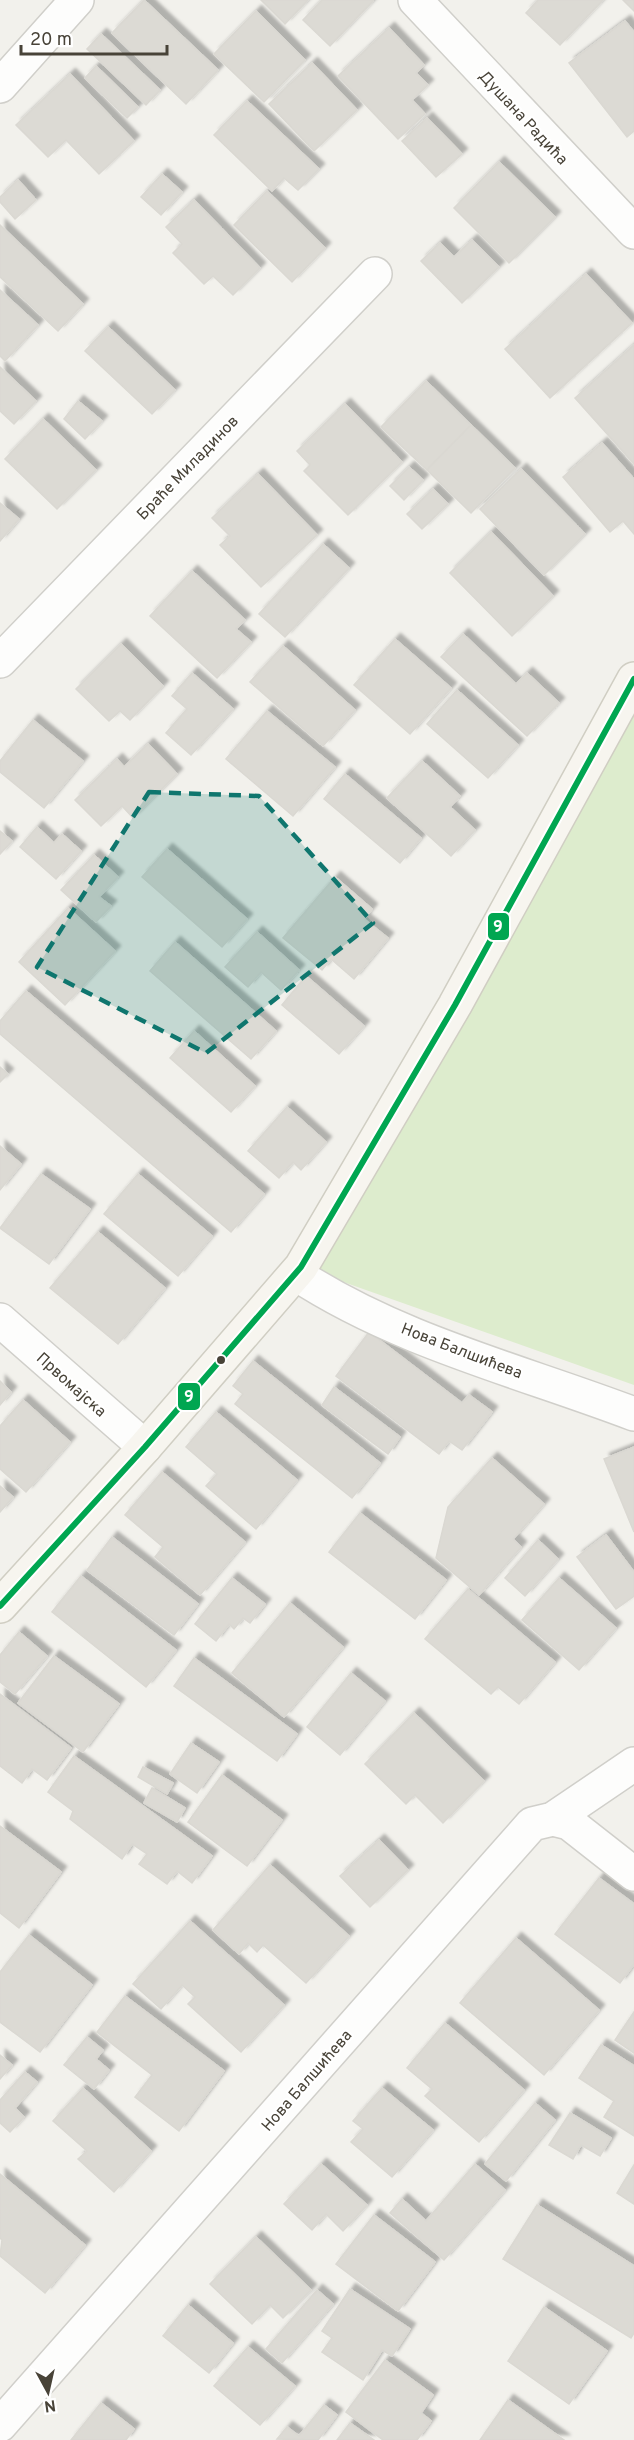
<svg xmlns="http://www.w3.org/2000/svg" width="634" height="2440" font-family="Overpass,sans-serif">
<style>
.green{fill:#ddeccd}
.building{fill:#dcdad4;stroke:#dad8d2;stroke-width:1.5;filter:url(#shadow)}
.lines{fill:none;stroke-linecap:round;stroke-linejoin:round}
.street-casing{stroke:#d0cfca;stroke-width:36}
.secondary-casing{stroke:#d0cec3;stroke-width:36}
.street{stroke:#fdfdfc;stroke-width:33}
.secondary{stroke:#f7f5ef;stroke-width:33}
.bus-1-casing{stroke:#fff;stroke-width:10}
.bus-1{stroke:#00a651;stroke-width:6}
.marked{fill:#0f766e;fill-opacity:0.2;stroke:#0f766e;stroke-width:4.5;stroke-dasharray:12 8;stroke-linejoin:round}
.bus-dot{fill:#484338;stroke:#fff;stroke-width:2}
.labels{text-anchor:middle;stroke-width:4.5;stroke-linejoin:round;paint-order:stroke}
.street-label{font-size:16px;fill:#484338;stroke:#fff}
.line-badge{stroke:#fff;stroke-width:2}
.badge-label{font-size:16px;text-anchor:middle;font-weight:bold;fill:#fff}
</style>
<defs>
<filter id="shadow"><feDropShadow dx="5.5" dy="-5.5" stdDeviation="1.5" flood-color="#0004"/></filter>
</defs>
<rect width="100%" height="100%" fill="#f2f1ec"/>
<polygon class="green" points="634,679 634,1385 301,1267"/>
<g class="building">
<polygon points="144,0 218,70 186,104 112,33"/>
<polygon points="261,0 308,0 285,24"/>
<polygon points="322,0 372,0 373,1 330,46 303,20"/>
<polygon points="538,0 603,0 560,45 526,13"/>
<polygon points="623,0 634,0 634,11"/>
<polygon points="256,11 305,60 264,102 214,54"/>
<polygon points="625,21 634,32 634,131 627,137 569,63"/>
<polygon points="389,28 424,65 416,73 428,85 412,100 425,114 398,139 338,76"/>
<polygon points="101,34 160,90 146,105 87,49"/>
<polygon points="312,63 357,110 314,151 269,104"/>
<polygon points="96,66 138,107 127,118 85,78"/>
<polygon points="70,74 134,141 99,174 66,140 48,157 16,125"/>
<polygon points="247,101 319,169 298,190 284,178 272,191 214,135"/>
<polygon points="427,118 462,154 436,177 402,141"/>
<polygon points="499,162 555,217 509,263 454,208"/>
<polygon points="162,174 182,192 161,215 141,197"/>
<polygon points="18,180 36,200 15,219 0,202 0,197"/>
<polygon points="267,191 325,248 292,282 234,225"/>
<polygon points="194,200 260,268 233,295 213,276 204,284 173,253 182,244 166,227"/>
<polygon points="0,225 83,304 58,331 0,277"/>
<polygon points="472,240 499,267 462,303 421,261 440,243 454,257"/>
<polygon points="586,274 632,323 550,398 505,349"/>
<polygon points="0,290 38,325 5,361 0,356"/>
<polygon points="108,327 175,390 152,414 85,351"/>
<polygon points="634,345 634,464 575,398"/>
<polygon points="0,367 36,401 14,424 0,411"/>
<polygon points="426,381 471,425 427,470 381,427"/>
<polygon points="78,401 102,421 85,439 64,419"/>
<polygon points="345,404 402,462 348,515 304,471 310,465 297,451"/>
<polygon points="43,419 96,470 57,509 5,459"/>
<polygon points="471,425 515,468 471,513 427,470"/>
<polygon points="602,443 634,479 634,534 623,521 610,532 563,477"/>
<polygon points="409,467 423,480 404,500 390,486"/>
<polygon points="521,469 585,534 544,575 480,509"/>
<polygon points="258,474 317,535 261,587 220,545 230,536 212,518"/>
<polygon points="433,489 448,504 422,529 407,514"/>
<polygon points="0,503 19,519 0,541"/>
<polygon points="491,532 553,596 512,636 450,573"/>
<polygon points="323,544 349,568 285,637 259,614"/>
<polygon points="192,571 245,620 236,629 251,642 217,678 150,616"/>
<polygon points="463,634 516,684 527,673 559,703 527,736 441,657"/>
<polygon points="395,639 451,688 410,734 354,685"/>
<polygon points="121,644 163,686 130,720 120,711 109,721 76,689"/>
<polygon points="283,646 355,710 323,746 250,682"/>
<polygon points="192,673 233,709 191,755 166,733 187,709 172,696"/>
<polygon points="457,690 518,745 488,778 427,724"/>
<polygon points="267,711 335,767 293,816 226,759"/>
<polygon points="33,720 83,761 44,808 0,772 0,761"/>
<polygon points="148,744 177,774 133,818 122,806 101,826 75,800 117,759 124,767"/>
<polygon points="422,761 460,796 450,807 475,830 451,856 387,798"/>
<polygon points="345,774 421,838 400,863 324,799"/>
<polygon points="37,827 54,843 62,834 81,851 56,879 20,847"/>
<polygon points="0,831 12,841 0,854"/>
<polygon points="167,849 247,919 222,947 142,877"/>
<polygon points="94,855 118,877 99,897 111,906 96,922 61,890"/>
<polygon points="335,877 372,909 364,919 388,938 354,979 331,959 322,970 283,938"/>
<polygon points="68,908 115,951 65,1005 19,962"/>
<polygon points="257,932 299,970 281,990 261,972 248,987 225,967"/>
<polygon points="175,942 276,1031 251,1059 150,971"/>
<polygon points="306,976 364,1026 339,1054 282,1005"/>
<polygon points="26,991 264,1194 231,1232 0,1034 0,1021"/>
<polygon points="194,1031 255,1086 231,1112 170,1058"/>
<polygon points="0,1067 8,1074 0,1082"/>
<polygon points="287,1107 326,1142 301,1170 293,1162 279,1178 248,1151"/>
<polygon points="0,1146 21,1164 0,1190"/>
<polygon points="41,1174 90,1209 49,1264 0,1228"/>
<polygon points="138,1174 212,1236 178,1276 104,1214"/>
<polygon points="98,1232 165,1288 118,1344 50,1288"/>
<polygon points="369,1332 462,1403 469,1395 492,1412 462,1450 449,1441 439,1454 336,1376"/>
<polygon points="253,1361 380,1463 352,1498 235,1404 243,1394 233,1386"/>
<polygon points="0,1381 11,1392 0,1405"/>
<polygon points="334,1387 400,1437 388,1454 322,1405"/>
<polygon points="23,1400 70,1442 26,1492 0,1469 0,1426"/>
<polygon points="216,1412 297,1480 256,1529 206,1486 217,1474 186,1447"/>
<polygon points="634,1447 634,1532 604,1459"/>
<polygon points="492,1458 544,1504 513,1539 521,1547 479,1595 436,1558 448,1507"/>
<polygon points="162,1472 245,1542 200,1595 155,1557 163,1547 125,1515"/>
<polygon points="0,1486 13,1497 0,1512"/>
<polygon points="360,1513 446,1580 415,1619 329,1552"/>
<polygon points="606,1535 634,1572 634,1596 616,1609 577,1557"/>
<polygon points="112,1537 198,1604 174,1635 87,1570"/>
<polygon points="538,1540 558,1559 525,1596 505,1578"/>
<polygon points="81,1576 176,1650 146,1687 52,1612"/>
<polygon points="232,1578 265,1604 250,1623 243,1618 234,1629 229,1624 216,1641 195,1624"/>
<polygon points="559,1578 616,1628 579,1670 522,1620"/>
<polygon points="468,1589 555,1662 519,1704 498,1687 491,1694 425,1639"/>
<polygon points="290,1603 343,1647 284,1717 232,1673"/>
<polygon points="19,1632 47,1656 15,1694 0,1682 0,1655"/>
<polygon points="54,1656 119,1704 83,1752 18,1703"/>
<polygon points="194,1658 297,1734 277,1761 174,1686"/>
<polygon points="351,1673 385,1701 340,1755 307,1727"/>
<polygon points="0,1694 71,1748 47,1780 32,1769 22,1783 0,1766"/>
<polygon points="414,1713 484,1781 443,1823 415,1795 406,1804 365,1764"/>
<polygon points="191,1743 219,1762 197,1793 170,1774"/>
<polygon points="74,1756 212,1856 192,1883 177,1871 167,1884 139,1864 147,1854 132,1844 122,1859 70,1819 73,1811 48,1792"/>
<polygon points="143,1767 173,1783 167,1794 138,1777"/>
<polygon points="222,1775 282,1820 247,1866 188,1822"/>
<polygon points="152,1788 185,1808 177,1822 144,1803"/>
<polygon points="0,1826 61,1872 19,1928 0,1913"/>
<polygon points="379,1840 408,1870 370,1907 340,1876"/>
<polygon points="270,1865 349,1936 306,1983 263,1945 257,1952 248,1943 239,1954 213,1930"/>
<polygon points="599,1878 634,1904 634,1964 620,1983 555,1934"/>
<polygon points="190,1921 284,2005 241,2052 188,2004 195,1997 182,1985 161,2009 133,1984"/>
<polygon points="29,1935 92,1985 40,2052 0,2022 0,1972"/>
<polygon points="516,1938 599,2010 544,2075 460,2003"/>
<polygon points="125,1996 224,2071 179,2131 135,2097 152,2075 97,2032"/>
<polygon points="634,2012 634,2053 615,2040"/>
<polygon points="445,2023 524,2090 479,2142 425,2096 432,2089 407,2068"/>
<polygon points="87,2037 103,2050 96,2059 109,2070 94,2089 64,2065"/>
<polygon points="601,2045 634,2066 634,2136 604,2117 614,2101 579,2078"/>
<polygon points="0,2055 12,2065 0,2079"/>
<polygon points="25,2072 37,2082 15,2108 24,2117 10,2132 0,2123 0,2100"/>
<polygon points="83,2088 151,2151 114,2192 78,2159 87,2151 53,2121"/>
<polygon points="382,2088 433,2130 392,2177 351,2142 363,2129 353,2121"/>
<polygon points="535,2103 555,2120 506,2181 485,2164"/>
<polygon points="570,2113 611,2138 600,2156 581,2145 573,2159 549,2145"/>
<polygon points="321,2164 367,2205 343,2231 326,2214 312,2230 284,2204"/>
<polygon points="475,2164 505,2190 444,2260 390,2213 402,2199 426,2221"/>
<polygon points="634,2165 634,2204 617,2193"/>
<polygon points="0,2174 85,2245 45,2293 0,2256 2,2240 0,2238"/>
<polygon points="537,2205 634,2266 634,2333 631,2338 503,2259"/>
<polygon points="374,2215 435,2262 398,2311 336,2264"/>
<polygon points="256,2237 311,2290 283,2318 270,2305 252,2324 210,2284"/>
<polygon points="350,2289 410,2329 392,2356 382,2350 363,2380 322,2352 332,2338 322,2331"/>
<polygon points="317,2290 333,2304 282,2363 266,2349"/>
<polygon points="188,2305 233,2343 209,2373 163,2336"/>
<polygon points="544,2307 607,2351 569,2404 508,2361"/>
<polygon points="248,2347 295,2386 260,2425 214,2386"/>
<polygon points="385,2360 433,2395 421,2413 431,2421 417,2440 383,2440 346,2412"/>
<polygon points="508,2400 564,2440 480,2440"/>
<polygon points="101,2403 134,2429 126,2440 71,2440"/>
<polygon points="324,2405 337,2415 318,2440 277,2439 287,2427 299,2436"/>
<polygon points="350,2423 374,2440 337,2440"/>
</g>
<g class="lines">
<defs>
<g id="street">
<polyline points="415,0 634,232"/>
<polyline points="0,86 77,0"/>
<polyline points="0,661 375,274"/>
<path d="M296,1274C398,1341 521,1371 634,1414"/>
<polyline points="0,1320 145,1447"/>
<polyline points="553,1819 569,1823 634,1874"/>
<polyline points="0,2425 532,1824 553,1819 634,1764"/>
</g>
<polyline id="secondary" points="0,1606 145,1447 301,1267 455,1005 634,679"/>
</defs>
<use href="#street" class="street-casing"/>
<use href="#secondary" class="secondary-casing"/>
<use href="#street" class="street"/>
<use href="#secondary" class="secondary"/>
<defs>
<polyline id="bus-1" points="0,1606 145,1447 301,1267 455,1005 634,679"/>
</defs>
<use href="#bus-1" class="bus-1-casing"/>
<use href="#bus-1" class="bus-1"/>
</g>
<path class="marked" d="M149,792L259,796L373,923L206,1053L37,967Z"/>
<circle class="bus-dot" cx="221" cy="1360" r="5"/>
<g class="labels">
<g class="street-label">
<text transform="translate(524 117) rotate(47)" y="6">Душана Радића</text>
<text transform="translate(187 467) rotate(-46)" y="6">Браће Миладинов</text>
<text transform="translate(462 1350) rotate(21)" y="6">Нова Балшићева</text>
<text transform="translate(72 1384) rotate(42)" y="6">Првомајска</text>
<text transform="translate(306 2080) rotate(-49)" y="6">Нова Балшићева</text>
</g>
</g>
<g class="line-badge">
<rect x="487" y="912" width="23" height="29" rx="6" fill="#00a651"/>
<rect x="177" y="1382" width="24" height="29" rx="6" fill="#00a651"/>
</g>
<g class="badge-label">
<text x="498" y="932">9</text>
<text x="189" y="1402">9</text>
</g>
<g transform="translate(48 2392) rotate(172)" stroke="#ffffff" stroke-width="4.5" paint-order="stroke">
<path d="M0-4.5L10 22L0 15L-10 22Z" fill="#484338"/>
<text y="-9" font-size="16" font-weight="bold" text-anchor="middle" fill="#484338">N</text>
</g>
<path d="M21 45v9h146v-9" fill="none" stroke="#484338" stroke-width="3"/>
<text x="30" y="45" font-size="18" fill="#484338" stroke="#ffffff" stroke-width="4.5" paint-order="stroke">20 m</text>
</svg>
